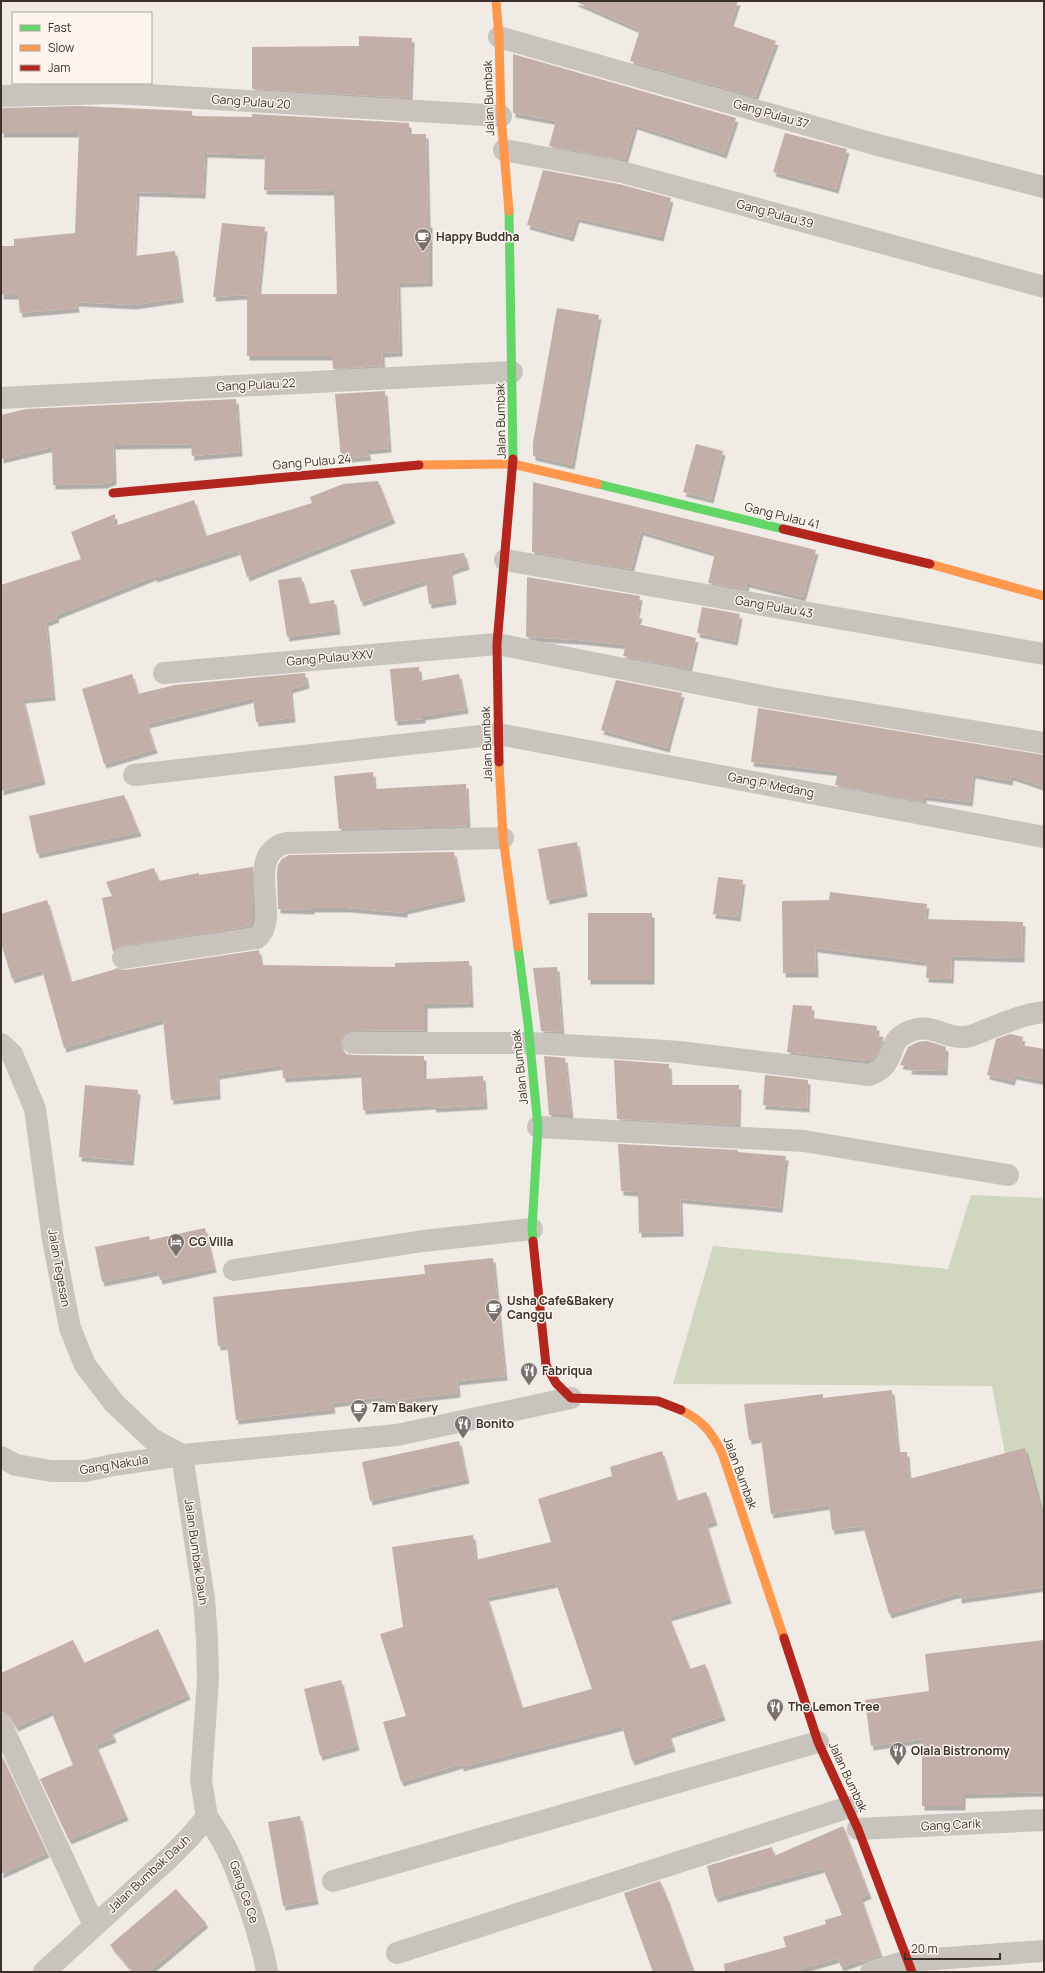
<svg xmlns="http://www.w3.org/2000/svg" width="1045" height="1973" font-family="Manrope,sans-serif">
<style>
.green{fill:#d1d6bf}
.building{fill:#c3afa7;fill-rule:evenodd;filter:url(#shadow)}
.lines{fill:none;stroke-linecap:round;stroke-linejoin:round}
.street{stroke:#c9c3be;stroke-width:22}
.fast{stroke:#63d668;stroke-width:9}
.slow{stroke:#ff974d;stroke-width:9}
.jam{stroke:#b3261e;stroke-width:9}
.labels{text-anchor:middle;stroke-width:3;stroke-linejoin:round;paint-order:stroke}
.street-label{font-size:12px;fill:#3b302b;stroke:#fbf5ee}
.poi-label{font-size:12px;font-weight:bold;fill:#3b302b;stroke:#fbf5ee;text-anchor:start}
</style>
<defs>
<filter id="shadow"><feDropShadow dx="2.5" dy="4.5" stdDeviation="0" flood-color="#0004"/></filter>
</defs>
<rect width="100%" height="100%" fill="#f0ebe5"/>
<polygon class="green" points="971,1195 1044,1198 1044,1533 1021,1537 992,1386 673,1384 713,1246 948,1269"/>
<g class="building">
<polygon points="574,1 738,1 730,25 776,41 755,97 630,61 640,30"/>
<polygon points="359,36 412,38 410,98 252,89 252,47 359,46"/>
<polygon points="513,54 736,118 724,154 635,125 625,160 549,146 556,121 513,113"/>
<polygon points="79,106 192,111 192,116 252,117 252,114 409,123 409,134 426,134 428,223 430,223 430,282 398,283 400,352 382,353 383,366 333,369 332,356 247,356 247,295 213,297 222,223 265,227 258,294 254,294 337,294 334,191 264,190 265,155 205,153 203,194 137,192 134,256 175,251 181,298 134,305 76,302 77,308 20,313 18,295 1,295 1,246 14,246 14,239 75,233 79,133 1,133 1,108"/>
<polygon points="785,133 847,149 836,189 773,172"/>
<polygon points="543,170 619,184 671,198 661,237 577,218 571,237 527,225"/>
<polygon points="557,308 599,315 572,465 533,456 533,443"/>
<polygon points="385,391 389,448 367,450 369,456 341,459 335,394"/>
<polygon points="236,399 240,452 192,456 191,444 113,445 114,480 105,484 53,485 52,447 1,459 1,415 26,409"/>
<polygon points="696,444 723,451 711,499 683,492"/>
<polygon points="378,481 393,519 247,577 239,550 155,578 154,576 56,615 57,618 46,622 53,696 23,699 43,780 1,791 1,585 81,559 71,532 115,514 115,526 194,500 206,536 312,503 310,497 343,484"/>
<polygon points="533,482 816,550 803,597 747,583 746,589 708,583 715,553 641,531 631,569 532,552"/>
<polygon points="464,553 467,565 450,571 454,600 429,604 426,580 361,602 350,570"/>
<polygon points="301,577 309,604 334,600 338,630 287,637 278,580"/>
<polygon points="527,577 640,596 637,614 640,614 637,624 696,638 689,669 623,656 626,645 578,640 526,637"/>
<polygon points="702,607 740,614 735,641 697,633"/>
<polygon points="419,667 420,681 459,674 466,709 423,716 423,719 395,721 390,669"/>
<polygon points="305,673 307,684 290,689 293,718 256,722 253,698 147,724 155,749 104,764 82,689 132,674 138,694 175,685"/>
<polygon points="616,680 682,693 667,748 601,730"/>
<polygon points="758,708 1044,755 1044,787 1011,776 1010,781 973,774 970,802 924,796 924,802 835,785 838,772 751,762"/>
<polygon points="373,772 374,789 466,784 468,826 339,829 334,776"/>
<polygon points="124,795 139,832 37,854 29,816"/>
<polygon points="577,842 585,892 547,900 538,849"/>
<polygon points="454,852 463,897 405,910 405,913 348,908 312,908 312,910 278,909 277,874 278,865 282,859 289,855"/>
<polygon points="253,867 253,915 250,926 121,946 113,952 102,898 112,896 106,882 154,868 159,881 199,873 199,875"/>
<polygon points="718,877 743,880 738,917 713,914"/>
<polygon points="830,892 927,904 925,919 1023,922 1022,958 952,956 951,979 926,978 927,962 815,948 816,973 783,973 782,901 829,900"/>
<polygon points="47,900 71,982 116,969 116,968 125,970 259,950 261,965 395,967 395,963 469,961 471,1003 425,1004 425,1030 353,1031 347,1032 342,1036 341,1043 342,1049 346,1054 353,1055 424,1056 424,1079 483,1076 485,1105 434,1108 433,1105 363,1110 361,1073 283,1078 282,1065 217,1075 218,1095 171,1100 163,1019 64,1048 42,970 12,979 1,943 1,914"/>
<rect x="588" y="913" width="64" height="67"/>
<polygon points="557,967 562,1032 541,1031 533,968"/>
<polygon points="793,1005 812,1006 811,1018 877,1026 876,1036 884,1037 877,1054 869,1061 787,1052"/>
<polygon points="1010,1034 1023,1037 1021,1045 1044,1049 1044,1081 1014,1075 1012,1081 987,1075 996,1039"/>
<polygon points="927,1041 946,1047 945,1071 909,1070 910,1066 900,1065 908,1047 918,1042"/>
<polygon points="544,1056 565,1058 571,1115 549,1115"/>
<polygon points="614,1060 669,1064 670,1085 739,1085 738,1125 617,1119"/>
<polygon points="765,1075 808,1080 807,1108 763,1105"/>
<polygon points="85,1085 138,1090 131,1161 79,1157"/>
<polygon points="618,1144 738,1150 738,1152 786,1156 780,1208 680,1199 681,1232 639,1233 638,1192 621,1191"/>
<polygon points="205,1228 214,1268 160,1280 158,1271 102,1282 95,1247 149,1236 150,1240"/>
<polygon points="493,1258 505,1376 457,1381 458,1393 384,1402 383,1397 332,1403 333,1409 236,1420 227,1345 218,1346 213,1297 425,1274 424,1265"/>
<polygon points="892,1390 898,1452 907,1452 909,1479 1025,1448 1044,1520 1044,1587 959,1599 959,1593 889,1614 863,1526 832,1530 829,1505 771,1514 761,1438 749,1440 744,1404 823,1394 823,1398"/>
<polygon points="459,1441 467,1479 370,1501 362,1462"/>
<path d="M662,1451L677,1501L706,1492L715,1521L706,1524L729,1599L669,1617L690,1669L705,1664L723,1716L669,1734L673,1747L632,1761L622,1726L461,1767V1764L401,1782L383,1722L406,1716L380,1634L403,1627L392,1547L473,1535L476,1560L551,1542L538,1499L612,1476L610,1467ZM556,1583L592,1689L522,1708L487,1597Z"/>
<polygon points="158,1629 188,1695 111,1730 114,1738 96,1745 126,1816 69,1840 40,1779 73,1765 51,1711 16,1727 8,1714 1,1712 1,1673 73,1640 84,1663"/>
<polygon points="1044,1640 1044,1792 963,1794 963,1806 922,1806 922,1739 871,1746 865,1700 929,1691 925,1654"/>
<polygon points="341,1680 357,1746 320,1756 304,1689"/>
<polygon points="1,1754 47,1853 1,1874"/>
<polygon points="300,1816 316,1900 283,1906 268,1822"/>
<polygon points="843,1826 869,1894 861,1898 881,1955 862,1962 861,1960 841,1967 838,1958 791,1972 725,1972 724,1964 786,1947 783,1937 826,1924 825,1920 842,1915 823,1868 715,1898 707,1866 772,1847 774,1856"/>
<polygon points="660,1881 667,1898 694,1972 653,1972 624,1893"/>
<polygon points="176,1889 206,1923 148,1972 133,1972 110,1945"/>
</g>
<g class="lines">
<g class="street">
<polyline points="499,37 874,144 1044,187"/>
<polyline points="1,96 115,93 501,116"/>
<polyline points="504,150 622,172 1044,287"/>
<polyline points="1,398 512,372"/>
<polyline points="505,560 1044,654"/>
<polyline points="164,673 497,644 772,698 1044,743"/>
<polyline points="134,775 498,734 1044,837"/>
<path d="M123,958L257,938C282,918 242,855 286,843L503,838"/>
<path d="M353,1043H530L635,1049L680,1052L869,1075C898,1065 885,1043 906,1033C931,1020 942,1039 965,1037C973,1036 981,1032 988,1029C1007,1022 1024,1014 1044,1012"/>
<polyline points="1,1044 12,1054 35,1109 53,1240 70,1328 85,1365 114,1403 152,1439 182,1455"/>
<polyline points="538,1127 804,1141 1008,1175"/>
<polyline points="234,1270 423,1241 532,1229"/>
<polyline points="1,1457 16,1465 51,1471 85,1471 113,1465 182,1455 397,1435 571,1398"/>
<polyline points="1,1724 94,1925"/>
<path d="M207,1817C231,1850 239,1877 252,1915C258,1934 264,1952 267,1972"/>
<polyline points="858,1829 1044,1820"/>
<polyline points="333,1881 818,1742"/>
<polyline points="397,1953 849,1807"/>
<polyline points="44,1972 169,1858 189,1838 207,1817 201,1780 208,1680 207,1639 204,1599 182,1455"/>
<polyline points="871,1972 907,1961 1044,1951"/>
</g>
<g class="fast">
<polyline points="509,211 513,459"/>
<polyline points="598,484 783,529"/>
<polyline points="518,947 528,1024 538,1127 532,1229 533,1241"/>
</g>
<g class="slow">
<polyline points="496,1 499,37 501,116 509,211"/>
<polyline points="419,465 513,464 598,484"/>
<polyline points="930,564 1044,596"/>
<polyline points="499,762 503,838 518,947"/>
<path d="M681,1410C703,1421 711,1431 722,1453L784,1638"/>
</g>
<g class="jam">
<polyline points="113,493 419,465"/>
<polyline points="783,529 930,564"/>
<polyline points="499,762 497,644 513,459"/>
<polyline points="533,1241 546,1365 556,1383 571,1398 658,1401 681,1410"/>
<polyline points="784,1638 818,1742 858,1829 912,1972"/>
</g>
</g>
<defs>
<symbol id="cafe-pin" viewBox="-11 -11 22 30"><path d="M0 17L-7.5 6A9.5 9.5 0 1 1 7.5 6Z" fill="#7a716c" stroke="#fbf5ee"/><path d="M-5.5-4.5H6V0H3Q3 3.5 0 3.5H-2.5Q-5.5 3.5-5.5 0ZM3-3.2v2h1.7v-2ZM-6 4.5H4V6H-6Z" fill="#fff"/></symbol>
<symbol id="hotel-pin" viewBox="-11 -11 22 30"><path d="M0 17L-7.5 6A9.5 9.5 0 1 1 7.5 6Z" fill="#7a716c" stroke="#fbf5ee"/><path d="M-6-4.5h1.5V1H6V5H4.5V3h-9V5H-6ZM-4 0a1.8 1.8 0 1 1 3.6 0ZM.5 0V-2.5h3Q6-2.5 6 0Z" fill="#fff"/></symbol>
<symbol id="restaurant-pin" viewBox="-11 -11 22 30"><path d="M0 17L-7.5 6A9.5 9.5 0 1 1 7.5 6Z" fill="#7a716c" stroke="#fbf5ee"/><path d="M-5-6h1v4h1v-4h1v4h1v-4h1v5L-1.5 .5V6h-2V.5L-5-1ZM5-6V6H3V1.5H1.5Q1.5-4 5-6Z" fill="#fff"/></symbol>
</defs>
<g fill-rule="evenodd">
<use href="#cafe-pin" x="413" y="227" width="20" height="27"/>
<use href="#hotel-pin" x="166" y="1232" width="20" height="27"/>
<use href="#cafe-pin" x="484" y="1298" width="20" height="27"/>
<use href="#restaurant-pin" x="519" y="1361" width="20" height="27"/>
<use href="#cafe-pin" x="349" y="1398" width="20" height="27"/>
<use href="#restaurant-pin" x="453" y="1414" width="20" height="27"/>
<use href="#restaurant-pin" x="765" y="1697" width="20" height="27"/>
<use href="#restaurant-pin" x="888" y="1741" width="20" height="27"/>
</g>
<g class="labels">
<g class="street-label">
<text transform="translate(489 98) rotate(-92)" y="4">Jalan Bumbak</text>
<text transform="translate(251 102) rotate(4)" y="4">Gang Pulau 20</text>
<text transform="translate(771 114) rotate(16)" y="4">Gang Pulau 37</text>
<text transform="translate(775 214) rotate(15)" y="4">Gang Pulau 39</text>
<text transform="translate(256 385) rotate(-3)" y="4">Gang Pulau 22</text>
<text transform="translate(501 421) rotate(-91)" y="4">Jalan Bumbak</text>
<text transform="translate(312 462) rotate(-5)" y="4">Gang Pulau 24</text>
<text transform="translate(782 516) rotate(14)" y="4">Gang Pulau 41</text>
<text transform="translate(774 607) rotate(10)" y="4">Gang Pulau 43</text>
<text transform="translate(330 658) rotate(-5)" y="4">Gang Pulau XXV</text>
<text transform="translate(487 744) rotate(-92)" y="4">Jalan Bumbak</text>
<text transform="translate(771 785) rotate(11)" y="4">Gang P. Medang</text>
<text transform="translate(520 1067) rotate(-96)" y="4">Jalan Bumbak</text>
<text transform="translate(59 1268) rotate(80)" y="4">Jalan Tegesan</text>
<text transform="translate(114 1465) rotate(-9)" y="4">Gang Nakula</text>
<text transform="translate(740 1473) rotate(70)" y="4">Jalan Bumbak</text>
<text transform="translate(196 1552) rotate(82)" y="4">Jalan Bumbak Dauh</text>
<text transform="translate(848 1777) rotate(65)" y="4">Jalan Bumbak</text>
<text transform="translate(951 1825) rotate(-3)" y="4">Gang Carik</text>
<text transform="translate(149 1874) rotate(-43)" y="4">Jalan Bumbak Dauh</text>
<text transform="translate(244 1892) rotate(71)" y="4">Gang Ce Ce</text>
</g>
<g class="poi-label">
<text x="436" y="241">Happy Buddha</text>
<text x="189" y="1246">CG Villa</text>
<text x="507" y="1305">Usha Cafe&amp;Bakery<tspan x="507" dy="14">Canggu</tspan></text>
<text x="542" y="1375">Fabriqua</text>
<text x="372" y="1412">7am Bakery</text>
<text x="476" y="1428">Bonito</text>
<text x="788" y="1711">The Lemon Tree</text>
<text x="911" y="1755">Olala Bistronomy</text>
</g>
</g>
<rect width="1045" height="1973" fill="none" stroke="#3b302b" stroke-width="4"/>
<rect x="12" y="12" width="140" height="72" fill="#fbf5ee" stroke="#aea6a0"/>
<rect x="20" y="25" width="20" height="6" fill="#63d668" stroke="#aea6a0"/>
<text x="48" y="32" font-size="12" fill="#3b302b">Fast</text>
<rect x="20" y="45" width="20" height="6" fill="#ff974d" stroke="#aea6a0"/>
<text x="48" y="52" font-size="12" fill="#3b302b">Slow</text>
<rect x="20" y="65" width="20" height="6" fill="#b3261e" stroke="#aea6a0"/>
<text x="48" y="72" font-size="12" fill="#3b302b">Jam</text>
<path d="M905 1953v6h95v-6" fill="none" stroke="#3b302b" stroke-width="2"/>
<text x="911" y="1953" font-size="12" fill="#3b302b" stroke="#fbf5ee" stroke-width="3" paint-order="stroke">20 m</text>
</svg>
